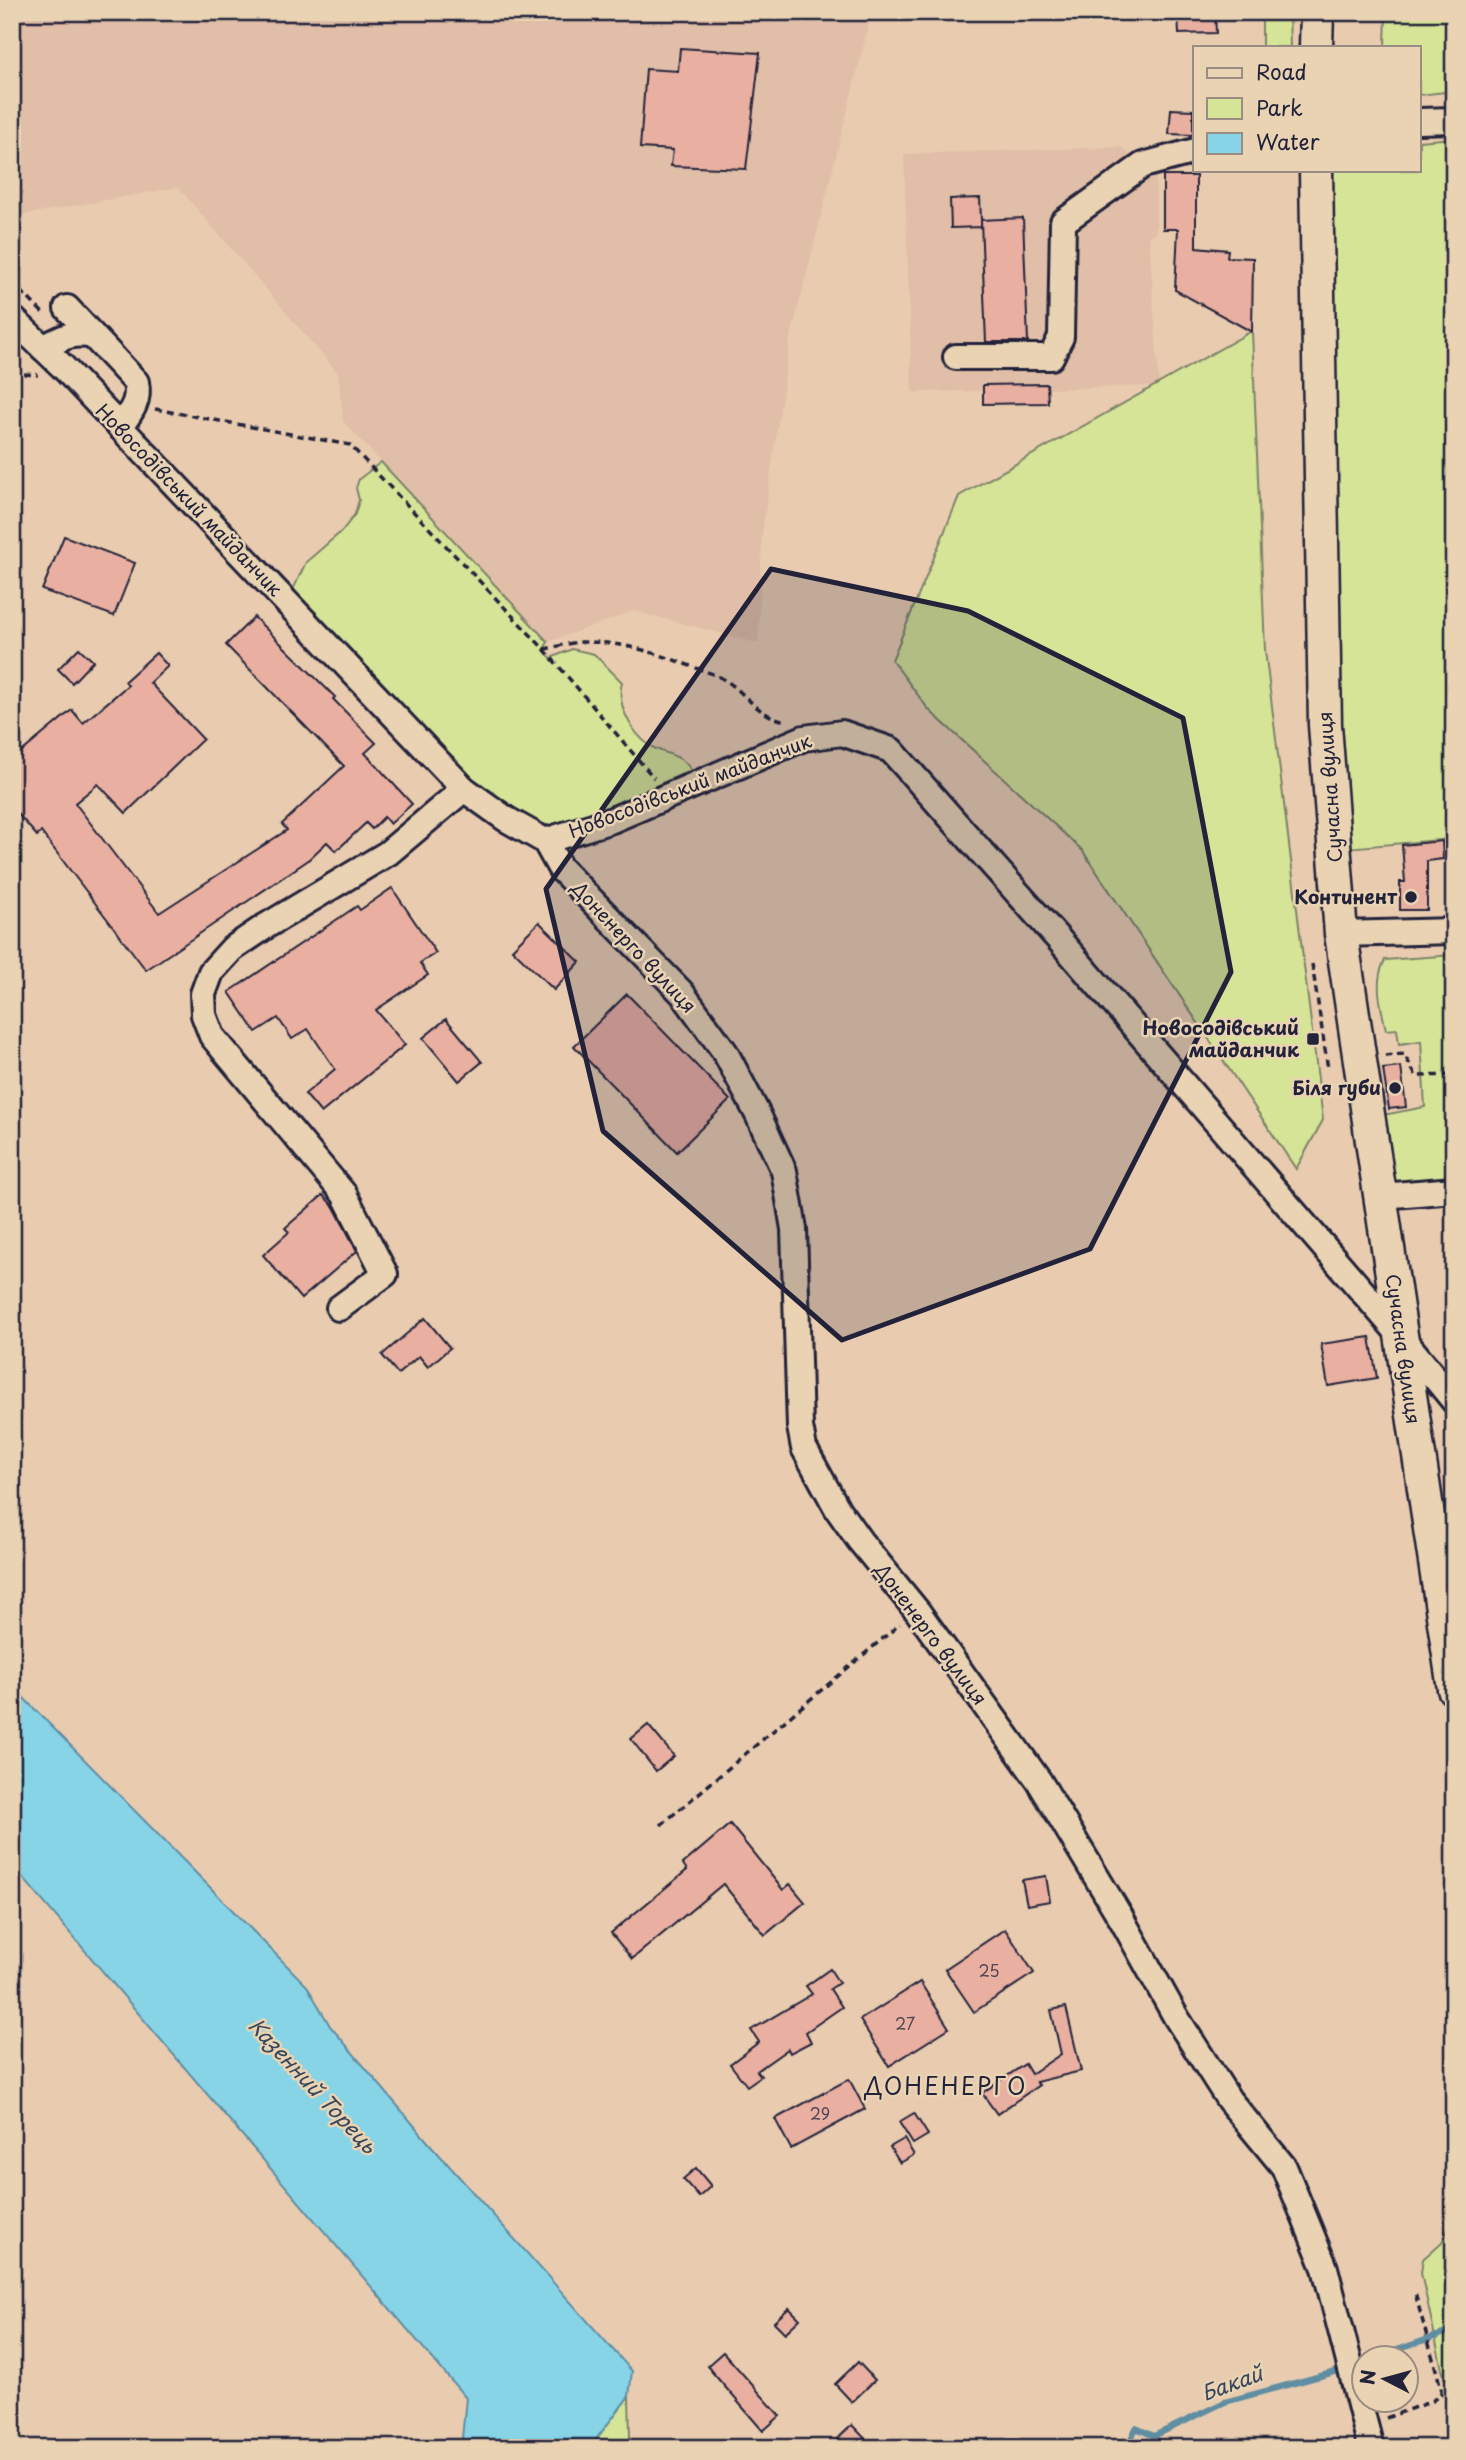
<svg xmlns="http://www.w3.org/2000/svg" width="1466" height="2460" font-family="'Playpen Sans',sans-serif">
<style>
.built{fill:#e1bea7}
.green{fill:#d6e497;stroke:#7c8369;stroke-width:2}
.water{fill:#88d4e7;stroke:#5f8da2;stroke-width:2}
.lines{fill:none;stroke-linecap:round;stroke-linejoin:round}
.stream{stroke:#5f8da2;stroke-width:6}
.building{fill:#e9b0a1;stroke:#22223b;stroke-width:2}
.minor-casing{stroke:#22223b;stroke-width:30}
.major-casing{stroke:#22223b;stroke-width:37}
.path{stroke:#22223b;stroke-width:3.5;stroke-dasharray:7 5;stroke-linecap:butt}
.minor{stroke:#e9d3b2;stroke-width:24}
.major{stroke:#e9d3b2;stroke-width:32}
.marked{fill:#22223b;fill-opacity:0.2;stroke:#22223b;stroke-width:5;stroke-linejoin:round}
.poi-dot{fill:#22223b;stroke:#e9d3b2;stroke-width:2.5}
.labels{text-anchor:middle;stroke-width:5;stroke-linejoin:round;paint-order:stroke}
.number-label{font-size:16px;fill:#544654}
.street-label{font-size:19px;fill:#22223b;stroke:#e9d3b2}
.poi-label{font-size:19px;font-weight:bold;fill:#22223b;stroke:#e9d3b2;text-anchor:end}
.water-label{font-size:21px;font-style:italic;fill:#36465d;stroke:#e9d3b2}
.quarter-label{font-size:23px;letter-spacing:2px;fill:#22223b;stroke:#e9d3b2}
</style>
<rect width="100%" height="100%" fill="#e9ccaf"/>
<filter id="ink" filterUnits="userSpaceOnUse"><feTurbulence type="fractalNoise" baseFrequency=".0143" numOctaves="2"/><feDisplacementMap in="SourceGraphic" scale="14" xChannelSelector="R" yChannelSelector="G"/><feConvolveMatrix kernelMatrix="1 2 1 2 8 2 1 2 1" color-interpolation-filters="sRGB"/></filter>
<g filter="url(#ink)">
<g class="built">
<polygon points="12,12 872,12 790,340 762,534 758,643 634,611 548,642 343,421 338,373 178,187 12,217"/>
<polygon points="1121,147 1156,178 1156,233 1149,236 1159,386 1048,389 1048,403 983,404 983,391 912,392 904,154"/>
</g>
<g class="green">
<polygon points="1262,12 1289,12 1290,47 1262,47"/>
<polygon points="1386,12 1454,12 1454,91 1419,95 1419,47 1385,47"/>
<polygon points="1454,138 1454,856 1449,856 1450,839 1347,848 1339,657 1332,192 1332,170 1419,170 1419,141"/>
<polygon points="1252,331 1265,650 1323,1120 1296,1169 1082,850 929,710 892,660 959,496"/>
<path d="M381,462L548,642L544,649L551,658L572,649L594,654L622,682C616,704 631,732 649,745C663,755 681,753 691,770L573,823L550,826L530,820L470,783L292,592L306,562L342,531L355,514L359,500L356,488L359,479Z"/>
<path d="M1454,955V1186L1394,1184L1383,1115L1425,1107L1421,1041L1399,1044L1397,1029L1386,1030C1381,1006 1373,982 1385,960Z"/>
<polygon points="1454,2216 1454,2378 1444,2378 1421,2273 1423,2259 1442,2242"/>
<polygon points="629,2396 630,2436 628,2448 593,2448 594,2442"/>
</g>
<polygon class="water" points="12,1686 307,1986 330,2026 428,2142 632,2371 629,2396 594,2442 593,2448 461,2448 466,2398 12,1865"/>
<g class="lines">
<g class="stream">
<polyline points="1374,2358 1454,2330"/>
<polyline points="1127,2448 1136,2428 1154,2436 1225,2402 1346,2369"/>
<polyline points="1153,2448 1154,2436"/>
</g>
</g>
<g class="building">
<polygon points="1178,12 1215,12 1216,33 1179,34"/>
<polygon points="680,48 760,53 746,169 671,166 673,150 640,148 646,69 678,71"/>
<polygon points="1171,109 1193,110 1193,135 1169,134"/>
<polygon points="1163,176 1196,176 1196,247 1228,250 1227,257 1253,258 1252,332 1175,290 1178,229 1163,229"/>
<polygon points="980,198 981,220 1023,218 1028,342 986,342 981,221 981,227 951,228 950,199"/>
<polygon points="1047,384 1048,403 983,404 983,385"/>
<polygon points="64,536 135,563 114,616 42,590"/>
<polygon points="254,617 335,697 333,699 376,743 365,753 412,804 390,824 384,817 372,829 366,823 336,851 327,842 307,861 146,970 41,832 37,836 12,807 12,760 72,710 83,723 128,685 125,681 156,653 168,666 150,683 203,739 126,813 98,784 75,803 159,913 287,830 282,824 344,766 226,645"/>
<polygon points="79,648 93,661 72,683 58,669"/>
<polygon points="1442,841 1443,859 1427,861 1427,910 1400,910 1400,882 1405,882 1402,845"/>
<polygon points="392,888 436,953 420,963 428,975 376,1010 405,1045 321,1113 305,1094 335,1069 308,1029 292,1039 278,1018 256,1032 229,992 357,906 360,910"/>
<polygon points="539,922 580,962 554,990 512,949"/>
<polygon points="627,994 730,1100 677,1152 574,1046"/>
<polygon points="446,1019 482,1062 459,1081 423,1038"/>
<polygon points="1401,1067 1406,1107 1389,1109 1383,1069"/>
<polygon points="323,1195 334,1207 357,1251 301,1299 263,1255 289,1232 285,1228"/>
<polygon points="425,1318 450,1348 428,1367 419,1356 398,1374 382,1355"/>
<polygon points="1370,1337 1377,1378 1328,1386 1321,1344"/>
<polygon points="648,1725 674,1756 656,1771 631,1739"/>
<polygon points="730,1824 783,1890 790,1884 805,1902 765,1935 723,1884 632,1959 611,1933 687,1870 683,1864"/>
<polygon points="1046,1876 1050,1901 1027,1905 1022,1880"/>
<polygon points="1005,1929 1034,1973 974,2012 945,1969"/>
<polygon points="830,1969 839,1983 830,1989 842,2007 806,2032 811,2042 790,2053 788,2049 757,2071 761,2076 747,2086 730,2064 759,2042 751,2030 812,1994 806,1986"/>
<polygon points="920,1982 949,2028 889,2066 860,2020"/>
<polygon points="1066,2007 1081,2071 1036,2082 1039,2085 997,2114 982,2093 1025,2064 1031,2074 1061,2054 1051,2010"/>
<polygon points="849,2079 865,2109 791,2149 775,2119"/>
<polygon points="914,2113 928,2135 913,2144 899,2122"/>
<polygon points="904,2139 914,2155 900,2163 890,2147"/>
<polygon points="696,2168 711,2186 699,2197 683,2179"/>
<polygon points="789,2308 800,2319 785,2333 774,2322"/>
<polygon points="723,2352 780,2416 763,2431 707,2366"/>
<polygon points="858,2362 875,2380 852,2402 835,2384"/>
<polygon points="852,2425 874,2448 828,2448"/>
</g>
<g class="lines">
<defs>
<g id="minor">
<polyline points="1419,121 1454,120"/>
<path d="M67,308L136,382C140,401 131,412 120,427"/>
<polyline points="12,318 63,367 464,789 506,819 545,841 612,820 804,738 842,733 891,750 1061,942 1400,1335 1454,1401"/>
<path d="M43,348C61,338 73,331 93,336"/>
<polyline points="956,357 1051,357 1061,337 1063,222 1143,165 1195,151"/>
<polyline points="545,841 560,868 682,993 725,1052 758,1115 784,1171 794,1229 800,1427 804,1448 838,1510 860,1541 918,1612 1039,1781 1121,1918 1176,2017 1229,2100 1284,2167 1325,2268 1371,2448"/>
<polyline points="1341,934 1454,931"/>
<polyline points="1382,1196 1454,1190"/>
<polyline points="339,1308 385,1274 344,1194 212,1036 204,1015 203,994 211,972 232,949 266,926 388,853 464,789"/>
</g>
<g id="major">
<polyline points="1316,47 1317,12"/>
<polyline points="1316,170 1325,725 1341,934 1454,1689"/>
</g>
</defs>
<use href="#minor" class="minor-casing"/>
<use href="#major" class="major-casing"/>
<g class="path">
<polyline points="12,282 45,315"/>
<polyline points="12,373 38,375"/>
<polyline points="155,409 350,445 544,649 654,778"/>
<path d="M544,649C556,647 569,643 581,642C617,641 651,651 685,664C698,669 713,673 725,680C748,695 756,715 786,721"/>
<polyline points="1312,964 1328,1069"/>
<polyline points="1385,1056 1404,1054 1416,1076 1454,1075"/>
<polyline points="661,1825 900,1624"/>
<polyline points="1386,2418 1432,2401 1441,2394 1441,2388 1415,2293"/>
</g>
<use href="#minor" class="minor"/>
<use href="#major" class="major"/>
</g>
</g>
<path class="marked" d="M771,569L968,611L1183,718L1231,972L1090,1249L842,1340L603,1131L546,889Z"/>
<g class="poi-dot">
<circle cx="1411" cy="897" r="7"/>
<rect x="1306" y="1032" width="14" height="14" rx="3.5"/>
<circle cx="1395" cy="1088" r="7"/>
</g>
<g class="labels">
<g class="number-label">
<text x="989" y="1977">25</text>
<text x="905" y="2030">27</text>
<text x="820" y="2120">29</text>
</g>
<g class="street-label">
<text transform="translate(189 500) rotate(46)" y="7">Новосодівський майданчик</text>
<text transform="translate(690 786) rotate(-21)" y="7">Новосодівський майданчик</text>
<text transform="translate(1330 787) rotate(-94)" y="7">Сучасна вулиця</text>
<text transform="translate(634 947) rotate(47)" y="7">Доненерго вулиця</text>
<text transform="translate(1403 1349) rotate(82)" y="7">Сучасна вулиця</text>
<text transform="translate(931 1634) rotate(53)" y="7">Доненерго вулиця</text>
</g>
<g class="poi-label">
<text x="1397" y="904">Континент</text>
<text x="1299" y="1035">Новосодівський<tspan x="1299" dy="22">майданчик</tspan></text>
<text x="1381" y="1095">Біля губи</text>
</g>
<g class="water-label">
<text transform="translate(312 2086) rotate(47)" y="7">Казенний Торець</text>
<text transform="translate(1232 2384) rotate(-20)" y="7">Бакай</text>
</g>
<g class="quarter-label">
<text x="946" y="2095">ДОНЕНЕРГО</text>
</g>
</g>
<rect width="1466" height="2460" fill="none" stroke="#e9d3b2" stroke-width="42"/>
<rect x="21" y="21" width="1424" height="2418" fill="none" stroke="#22223b" stroke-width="2.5" filter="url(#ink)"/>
<rect x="1193" y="46" width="228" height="126" fill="#e9d3b2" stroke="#998c82" stroke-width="2"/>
<rect x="1207" y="68" width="35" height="10" fill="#e9d3b2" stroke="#998c82" stroke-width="2"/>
<text x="1256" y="80" font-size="21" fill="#22223b">Road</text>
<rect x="1207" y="98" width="35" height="21" fill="#d6e497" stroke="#998c82" stroke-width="2"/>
<text x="1256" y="116" font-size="21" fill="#22223b">Park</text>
<rect x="1207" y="133" width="35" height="21" fill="#88d4e7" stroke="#998c82" stroke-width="2"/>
<text x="1256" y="150" font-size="21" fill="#22223b">Water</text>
<g transform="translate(1385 2379) rotate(276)"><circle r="33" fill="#e9d3b2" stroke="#998c82" stroke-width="2"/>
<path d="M0-5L12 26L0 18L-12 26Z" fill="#22223b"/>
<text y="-10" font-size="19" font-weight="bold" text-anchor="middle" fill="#22223b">N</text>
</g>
</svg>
